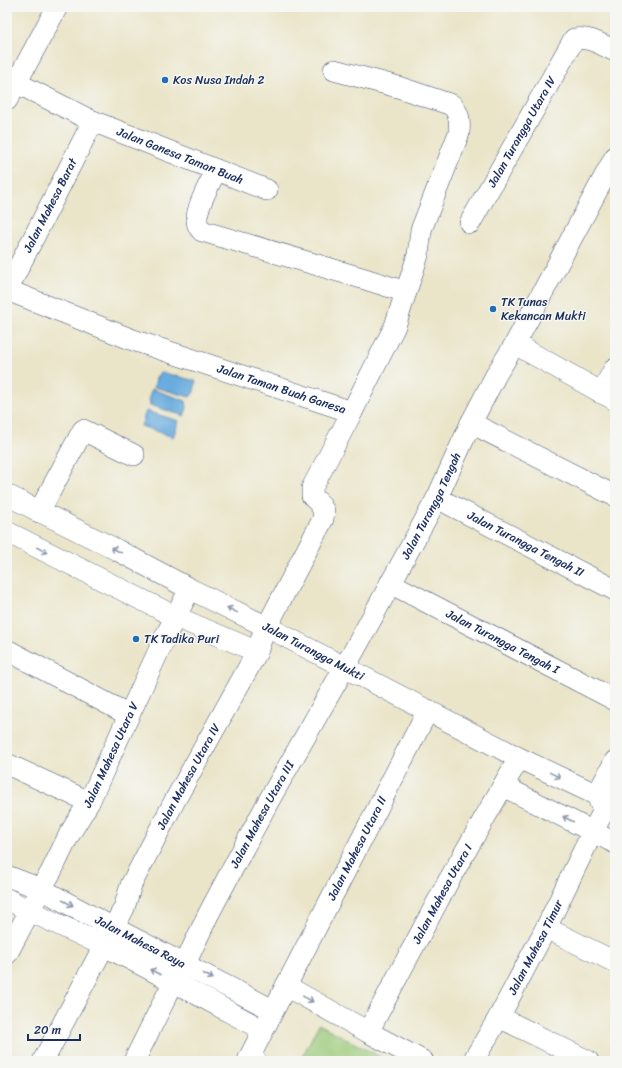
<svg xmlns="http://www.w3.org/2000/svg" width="622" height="1068" font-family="Sriracha,sans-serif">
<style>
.green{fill:#9ac977;stroke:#5a7c6a}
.water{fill:#69acde;stroke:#426e9e}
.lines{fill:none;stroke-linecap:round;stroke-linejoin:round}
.minor-casing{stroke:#3a4a6e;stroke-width:22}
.minor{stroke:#fff;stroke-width:21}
.oneway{stroke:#8d97ae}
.poi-dot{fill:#1f6fb2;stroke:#f6f6f2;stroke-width:1.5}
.labels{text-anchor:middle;stroke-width:3;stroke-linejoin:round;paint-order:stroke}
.poi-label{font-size:12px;fill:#1b2f5e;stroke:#f6f6f2;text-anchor:start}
.street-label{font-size:12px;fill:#1b2f5e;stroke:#f6f6f2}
</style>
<rect width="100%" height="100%" fill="#f6f6f2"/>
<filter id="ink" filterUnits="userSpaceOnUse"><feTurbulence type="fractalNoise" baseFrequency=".025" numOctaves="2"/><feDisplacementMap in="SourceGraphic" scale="8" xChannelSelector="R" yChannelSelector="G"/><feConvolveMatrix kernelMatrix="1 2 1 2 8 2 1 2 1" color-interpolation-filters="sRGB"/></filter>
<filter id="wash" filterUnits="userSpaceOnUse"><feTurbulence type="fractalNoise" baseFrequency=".012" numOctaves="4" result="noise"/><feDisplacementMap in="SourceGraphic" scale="16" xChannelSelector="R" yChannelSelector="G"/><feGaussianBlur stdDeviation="0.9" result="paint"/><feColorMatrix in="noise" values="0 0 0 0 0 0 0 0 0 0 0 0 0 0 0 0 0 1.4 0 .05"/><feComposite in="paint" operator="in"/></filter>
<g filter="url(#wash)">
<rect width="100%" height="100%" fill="#eae5c9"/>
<polygon class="green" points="319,1024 388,1061 300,1061"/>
<g class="water">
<polygon points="160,372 196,381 194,392 190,397 154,387 156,378"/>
<polygon points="152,389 186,401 187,408 184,416 150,405 149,397"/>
<polygon points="146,411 179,421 173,437 141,426"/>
</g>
</g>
<g filter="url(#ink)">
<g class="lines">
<defs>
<g id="minor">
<path d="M334,70L398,87L452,105C460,115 460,121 459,133L421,230L418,255L406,292"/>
<path id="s1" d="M7,78L90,120L267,190"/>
<polyline points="7,100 57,7"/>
<path id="s2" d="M470,223L574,39C589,36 602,45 615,51"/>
<path id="s3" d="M7,290L133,340L352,412L395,326L406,292L365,279L202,231C199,228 197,224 197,220C196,207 211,182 216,170"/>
<path id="s4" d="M7,290L93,121"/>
<polyline points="515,344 615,400"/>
<polyline points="601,393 615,368"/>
<polyline points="471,423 615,496"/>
<path id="s5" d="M7,495L117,550L190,589L267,627L519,758L597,795L601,805L615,811"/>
<path id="s6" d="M437,498L615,590"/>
<polyline points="39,512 83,430 134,455"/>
<polyline points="7,532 176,617 246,647 257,652"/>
<path id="s7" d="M390,583L615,700"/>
<polyline points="7,650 129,715"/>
<polyline points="7,764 89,802"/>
<polyline points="503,786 615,843"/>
<polyline points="597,795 615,761"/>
<path id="s8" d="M7,876L41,889L104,923L273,1010"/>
<path d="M7,899C39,917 73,930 106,947C159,973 211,1002 263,1030"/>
<polyline points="546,928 615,962"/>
<path id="s9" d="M7,954L41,889L51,872L69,835L89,802L166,635L190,589"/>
<path id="s10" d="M286,986L428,710"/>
<polyline points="499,1017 588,1061"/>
<path id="s11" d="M368,1032L449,880L519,758"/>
<path id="s12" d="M43,1061L124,908L131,885L174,802L257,652L263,634L323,519L324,511L319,503L312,496V488L352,412"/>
<path id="s13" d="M134,1061L168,993L185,964L208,915L268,802L355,649L437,498L471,423L497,373L515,344L615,157"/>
<polyline points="256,1061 249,1058 286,986 368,1032 423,1061"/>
<path id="s14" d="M473,1061L499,1017L546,928L593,831L615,790"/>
</g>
</defs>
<use href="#minor" class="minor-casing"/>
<use href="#minor" class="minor"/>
</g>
<defs><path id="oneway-shaft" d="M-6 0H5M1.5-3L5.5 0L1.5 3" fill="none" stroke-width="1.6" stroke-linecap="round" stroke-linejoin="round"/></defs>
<g class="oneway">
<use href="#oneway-shaft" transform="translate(42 550) rotate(27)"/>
<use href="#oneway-shaft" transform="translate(116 550) rotate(-153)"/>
<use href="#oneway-shaft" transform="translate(232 610) rotate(-154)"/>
<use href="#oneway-shaft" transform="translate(555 775) rotate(26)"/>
<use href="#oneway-shaft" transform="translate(568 819) rotate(-153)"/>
<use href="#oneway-shaft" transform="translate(68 903) rotate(28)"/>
<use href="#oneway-shaft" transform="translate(155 972) rotate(-153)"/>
<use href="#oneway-shaft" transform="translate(208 976) rotate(27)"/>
<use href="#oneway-shaft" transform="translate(308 999) rotate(29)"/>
</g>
</g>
<g class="poi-dot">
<circle cx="165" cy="80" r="4"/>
<circle cx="493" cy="309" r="4"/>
<circle cx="136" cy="639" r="4"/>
</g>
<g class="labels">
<g class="poi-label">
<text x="173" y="84">Kos Nusa Indah 2</text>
<text x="501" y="306">TK Tunas<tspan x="501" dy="14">Kekancan Mukti</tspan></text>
<text x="144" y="643">TK Tadika Puri</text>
</g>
<g class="street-label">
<text dy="4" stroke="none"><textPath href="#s2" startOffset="105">Jalan Turangga Utara IV</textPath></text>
<text dy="4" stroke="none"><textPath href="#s1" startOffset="190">Jalan Ganesa Taman Buah</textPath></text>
<text dy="4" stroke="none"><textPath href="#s4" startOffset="95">Jalan Mahesa Barat</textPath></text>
<text dy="4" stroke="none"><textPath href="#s3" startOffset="292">Jalan Taman Buah Ganesa</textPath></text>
<text dy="4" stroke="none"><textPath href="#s13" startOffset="630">Jalan Turangga Tengah</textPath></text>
<text dy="4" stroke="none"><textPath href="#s6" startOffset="100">Jalan Turangga Tengah II</textPath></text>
<text dy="4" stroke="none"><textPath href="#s7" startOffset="127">Jalan Turangga Tengah I</textPath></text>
<text dy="4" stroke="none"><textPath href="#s5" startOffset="344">Jalan Turangga Mukti</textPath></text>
<text dy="4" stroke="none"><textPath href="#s9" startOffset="225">Jalan Mahesa Utara V</textPath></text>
<text dy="4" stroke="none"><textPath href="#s12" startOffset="320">Jalan Mahesa Utara IV</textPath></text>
<text dy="4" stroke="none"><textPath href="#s13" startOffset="278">Jalan Mahesa Utara III</textPath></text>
<text dy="4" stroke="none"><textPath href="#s10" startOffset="155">Jalan Mahesa Utara II</textPath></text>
<text dy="4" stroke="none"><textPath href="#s11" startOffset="157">Jalan Mahesa Utara I</textPath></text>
<text dy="4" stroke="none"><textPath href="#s8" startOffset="149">Jalan Mahesa Raya</textPath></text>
<text dy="4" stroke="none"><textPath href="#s14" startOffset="130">Jalan Mahesa Timur</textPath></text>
</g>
</g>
<rect width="622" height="1068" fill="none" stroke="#f6f6f2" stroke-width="24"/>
<path d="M28 1034v6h52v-6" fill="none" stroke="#1b2f5e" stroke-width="2"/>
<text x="34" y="1034" font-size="12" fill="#1b2f5e" stroke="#f6f6f2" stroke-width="3" paint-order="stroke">20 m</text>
</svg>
